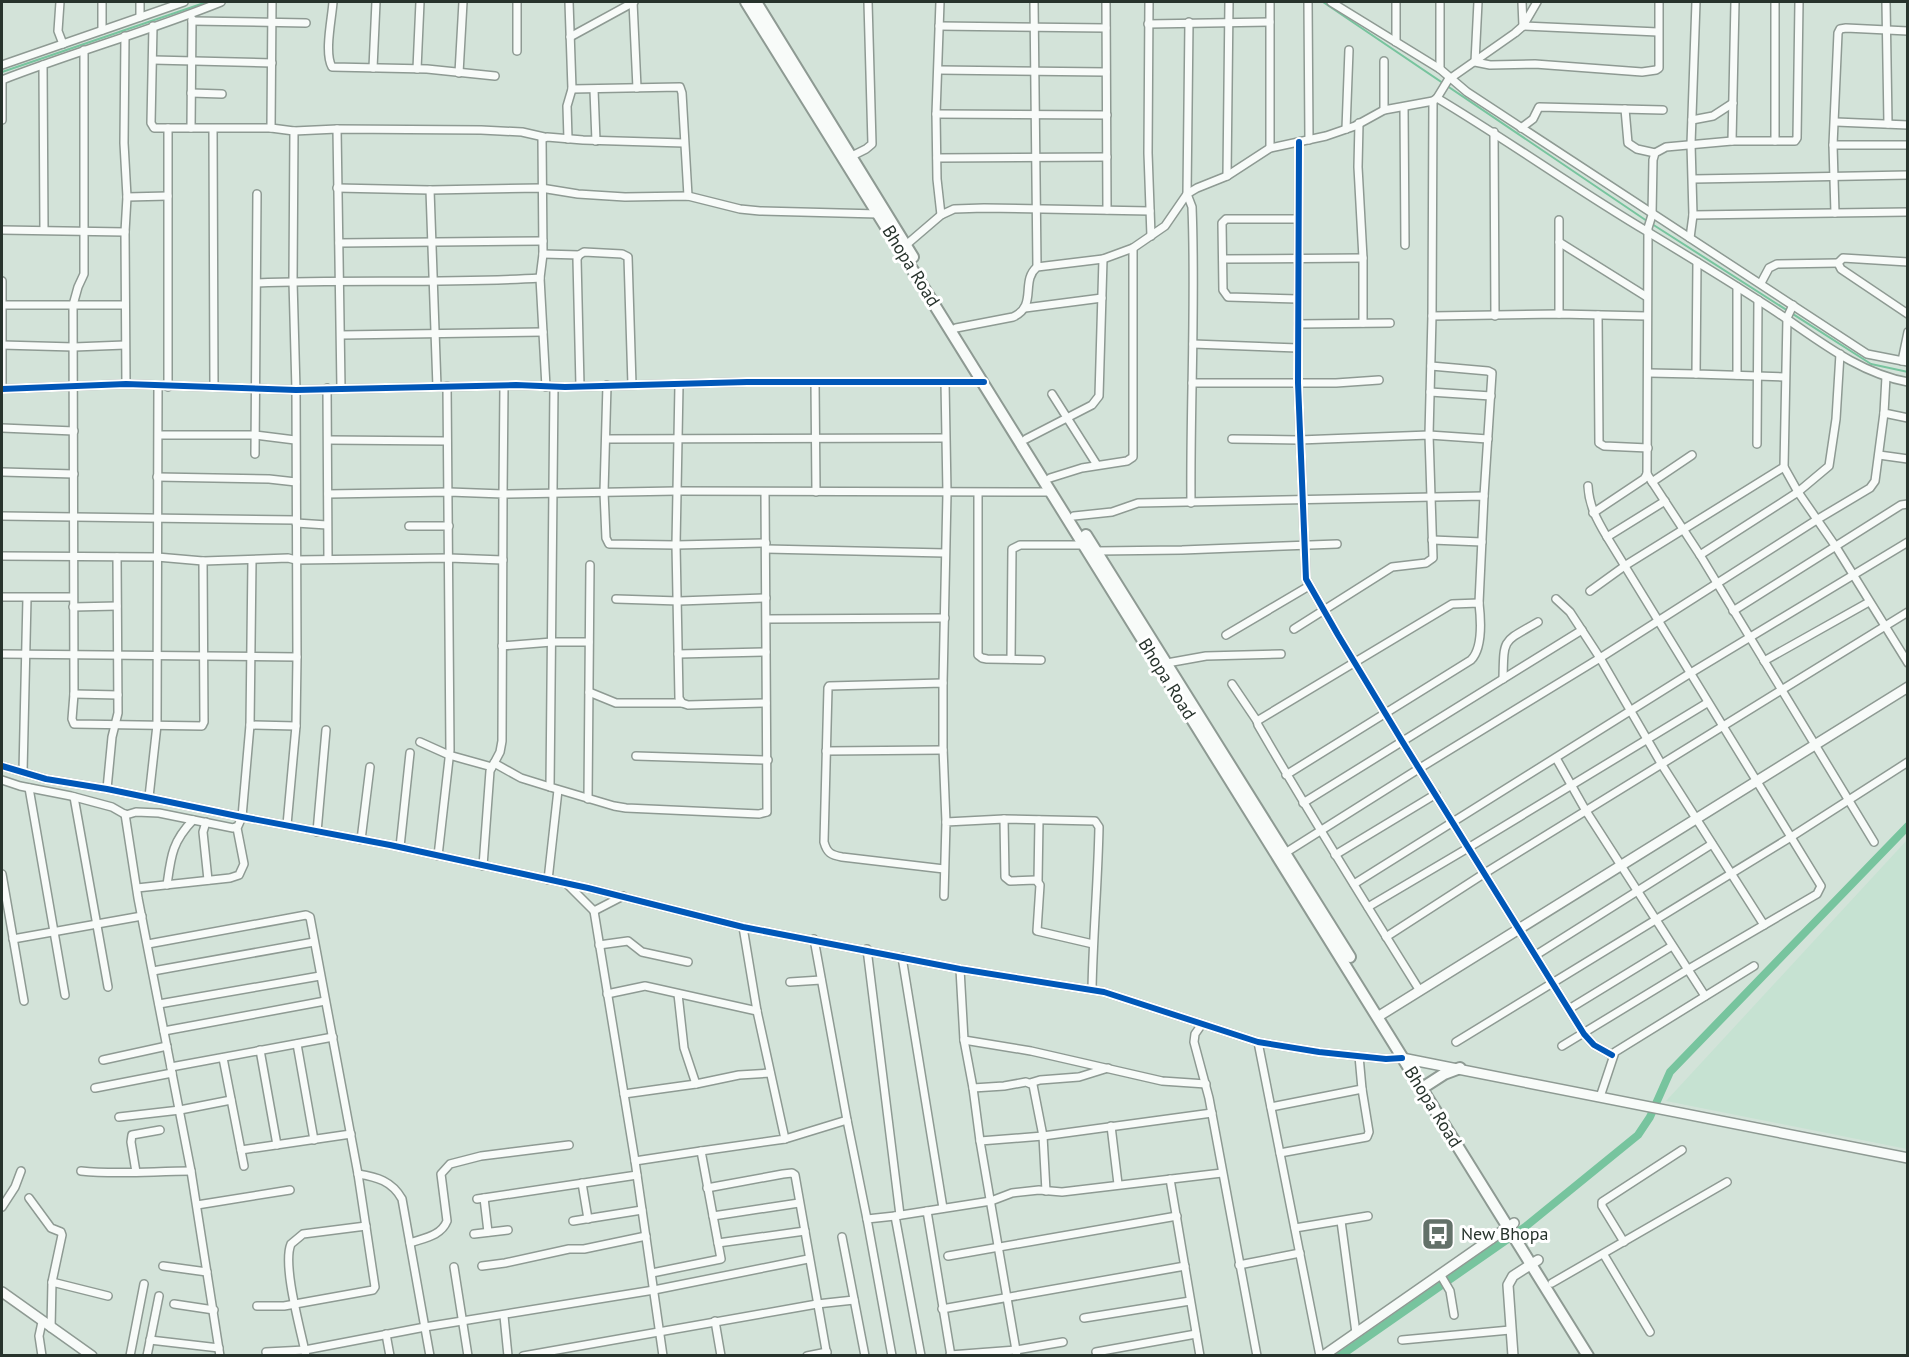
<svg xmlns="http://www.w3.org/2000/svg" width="1909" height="1357" font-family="'PT Sans',sans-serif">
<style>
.built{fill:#c6e2d2}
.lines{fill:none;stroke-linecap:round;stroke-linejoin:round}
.stream{stroke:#77c49e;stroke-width:2}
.canal{stroke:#77c49e;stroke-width:8}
.street-casing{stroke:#8e9a93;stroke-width:10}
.secondary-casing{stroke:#8e9a93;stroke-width:12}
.primary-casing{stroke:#8e9a93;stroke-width:14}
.street{stroke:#f8fbf9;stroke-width:7}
.secondary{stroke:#f8fbf9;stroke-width:9}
.primary{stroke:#f8fbf9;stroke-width:10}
.cycleway-casing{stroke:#fff;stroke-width:10}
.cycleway{stroke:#0057b8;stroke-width:6}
.labels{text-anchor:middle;stroke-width:6;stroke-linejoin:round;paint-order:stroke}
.street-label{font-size:18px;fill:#27332c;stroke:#fff}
.poi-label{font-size:18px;fill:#27332c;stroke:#fff;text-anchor:start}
</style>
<rect width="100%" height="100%" fill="#d3e3d9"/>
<polygon class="built" points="1907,840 1907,1149 1666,1101"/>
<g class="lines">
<g class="stream">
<polyline points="1323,2 1647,221"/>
<polyline points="2,72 207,2"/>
<polyline points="1652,224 1871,364 1908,372"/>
</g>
<polyline class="canal" points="1340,1356 1525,1227 1638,1135 1650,1117 1670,1072 1908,826"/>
<defs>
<g id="street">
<polyline points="60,2 58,31 63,44"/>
<polyline points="102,2 102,30"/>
<path d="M333,2C332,18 324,53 332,67L427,69L495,76"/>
<polyline points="517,2 517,51"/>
<polyline points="633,2 637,88"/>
<polyline points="940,2 936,114 937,179 941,215"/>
<polyline points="1034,2 1037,267"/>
<polyline points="1106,2 1107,210"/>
<polyline points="1149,2 1148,153 1151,236"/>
<polyline points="1308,2 1309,140"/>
<polyline points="1331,2 1440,69 1467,92 1867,354 1908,362"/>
<polyline points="1440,2 1440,69"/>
<polyline points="1478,2 1475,62 1490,65 1535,64 1642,72 1656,70 1659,68 1659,2"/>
<polyline points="1522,2 1523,26 1658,32"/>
<polyline points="1886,2 1888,124"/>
<polyline points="140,17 140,2"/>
<polyline points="192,21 306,23"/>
<path d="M1189,22L1187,194L1192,207C1196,306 1190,404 1191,503"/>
<polyline points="1148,24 1270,22"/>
<polyline points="153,26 151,123 154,128 271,128 294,131 337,129 481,130 522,132 544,137"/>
<polyline points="939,26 1106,28"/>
<polyline points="125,36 124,143 127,197 125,232 126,384"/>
<polyline points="570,37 634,2"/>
<polyline points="1396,42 1396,2"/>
<polyline points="84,50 84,274 78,287 73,305 74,694 72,719 74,724 202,726 204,722 203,561"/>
<polyline points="153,60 272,63"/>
<polyline points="2,65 184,2"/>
<polyline points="43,65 44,230"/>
<polyline points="373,68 376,2"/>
<polyline points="417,69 420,2"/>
<polyline points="939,70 1106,72"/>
<polyline points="459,73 463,2"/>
<path d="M2,80C74,52 149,31 221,2"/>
<polyline points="572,89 680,87 682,93 688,196"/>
<polyline points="594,90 596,141"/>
<polyline points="191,93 222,94"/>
<path d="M1437,98C1509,141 1577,190 1648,232C1686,255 1724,278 1761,302C1808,331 1852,372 1908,382"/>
<polyline points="1404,107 1405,245"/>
<polyline points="1625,109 1628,143 1637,149 1655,153"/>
<polyline points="1384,110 1384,61"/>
<polyline points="936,114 1107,115"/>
<polyline points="2,120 2,80"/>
<polyline points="1692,120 1713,116 1733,103"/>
<polyline points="1836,122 1908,125"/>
<polyline points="1359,123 1358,167 1363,258 1363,323"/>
<polyline points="168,128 168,387"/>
<polyline points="191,128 192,19"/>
<polyline points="271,128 272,2"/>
<polyline points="1521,128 1533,119 1539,107 1663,110"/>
<polyline points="213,129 214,387"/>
<polyline points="337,129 341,388"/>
<polyline points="1346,129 1349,50"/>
<polyline points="1494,132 1495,316"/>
<polyline points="568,139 567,106 572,89 569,2"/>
<polyline points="1732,141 1735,2"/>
<polyline points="1775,141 1775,2"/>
<polyline points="1299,142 1298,383 1306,579 1338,635 1402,741 1584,1034 1594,1045 1612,1055"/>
<polyline points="1833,145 1908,145"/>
<polyline points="1270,148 1270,2"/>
<polyline points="852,156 866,149 872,144 868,2"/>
<polyline points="937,158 1107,157"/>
<polyline points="1227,176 1229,2"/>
<polyline points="1693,179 1908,175"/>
<polyline points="337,188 430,190 541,188 578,194 625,197 688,196 740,209 760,211 878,214"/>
<polyline points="430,190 437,387"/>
<polyline points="127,197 168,196"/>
<polyline points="1835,213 1833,145 1838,33 1840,29 1846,28 1908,31"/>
<polyline points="1693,215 1908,212"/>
<polyline points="1297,219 1226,219 1222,223 1223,290 1228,297 1298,299"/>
<polyline points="2,230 125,232"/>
<polyline points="1690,238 1693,215 1691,144 1696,2"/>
<polyline points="1559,242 1647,297"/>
<polyline points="339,243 543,241"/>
<polyline points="906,245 941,215 954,209 984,208 1150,211"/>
<polyline points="543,254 579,255"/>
<polyline points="1223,259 1363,258"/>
<polyline points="1697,262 1696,374 1785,377"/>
<polyline points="1908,262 1843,258 1838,263 1841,269 1908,314"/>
<polyline points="2,281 2,388"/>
<path d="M257,283C352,279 446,284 540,278"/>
<polyline points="1761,283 1769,268 1777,264 1838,263"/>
<polyline points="1737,287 1737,375"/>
<polyline points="2,305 125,305"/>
<polyline points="1793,305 1787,318 1784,467 1798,492 1836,547 1908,663"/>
<polyline points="1025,308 1102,298"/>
<polyline points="1559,314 1559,220"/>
<polyline points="1598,315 1599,443 1604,446 1648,448"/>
<polyline points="1432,316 1559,314 1646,316"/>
<polyline points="1298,324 1390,323"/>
<path d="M951,331L956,328L1013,317C1038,306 1020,281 1037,267L1103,259L1133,248L1165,226L1187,194L1197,188L1227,176L1270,148L1326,136L1355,126L1384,110L1433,101L1437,98L1448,80L1515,33L1523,26L1537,2"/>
<polyline points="341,335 543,332"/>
<polyline points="1193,344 1298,348"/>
<polyline points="2,345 74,347 125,345"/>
<polyline points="1902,361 1908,332"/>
<polyline points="1431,366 1488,371 1492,373 1484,496"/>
<polyline points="1649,373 1696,374"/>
<polyline points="1886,377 1884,413 1908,418"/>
<polyline points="815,382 816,492"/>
<polyline points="1192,383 1336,383 1379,380"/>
<polyline points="607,385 604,492 606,538 609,544 676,545 766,543"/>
<polyline points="679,385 676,545 679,698 682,703 688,705 766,703"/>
<polyline points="504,386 503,494 677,491 1051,492"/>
<polyline points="580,386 577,259 579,255 584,252 622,254 628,257 632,385"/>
<polyline points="546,387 540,278 543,254 542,139 547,137 583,140 684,143"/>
<polyline points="554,387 550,787 614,806 626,808 759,814 767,812 765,492"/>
<polyline points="327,388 328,559"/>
<polyline points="2,389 126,384 296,390 516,385 565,387 747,382 984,382"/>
<polyline points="1430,392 1491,396"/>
<polyline points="1052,394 1097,465"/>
<polyline points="2,428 74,431"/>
<polyline points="159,435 255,435 295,440"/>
<polyline points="606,439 945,438"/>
<polyline points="1026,439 1092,405 1099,396 1103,259"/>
<polyline points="1232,439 1299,440 1429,435 1488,439"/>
<polyline points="328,440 447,441"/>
<polyline points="1757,444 1758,300"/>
<polyline points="255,454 257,194"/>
<polyline points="1879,455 1908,459"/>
<polyline points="2,472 74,474"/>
<polyline points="1647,474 1700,555 1874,842"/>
<polyline points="157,477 269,479 296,482"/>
<polyline points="1050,478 1082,468 1127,461 1133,457 1133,248"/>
<polyline points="1652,482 1692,455"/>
<polyline points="978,493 978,655 982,658 987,659 1041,660"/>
<polyline points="328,494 449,492 503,494 502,741 500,752 490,771 483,866"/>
<polyline points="1593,513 1644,479 1647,474 1648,228 1652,215 1653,160 1655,153 1666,147 1732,141 1795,141 1797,138 1799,2"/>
<polyline points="2,516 296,520"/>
<polyline points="1074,516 1112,512 1138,503 1484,496 1479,603"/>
<polyline points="296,523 327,525"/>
<polyline points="409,526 449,526"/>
<polyline points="1607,537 1665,501"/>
<polyline points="1432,540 1482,542"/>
<polyline points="766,549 945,553"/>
<polyline points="1097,551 1182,550 1337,544"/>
<polyline points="1700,555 1798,492 1829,466 1836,419 1840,354"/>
<polyline points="2,556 157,557 203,561 288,558 296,560 449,558 503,560"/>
<polyline points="1590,591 1626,565 1784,467"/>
<polyline points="2,597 73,597"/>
<polyline points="616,599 679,601 766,598"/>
<polyline points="1556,599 1570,612 1600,658 1818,519 1870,488 1875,481 1884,413"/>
<polyline points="73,607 117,606"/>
<polyline points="1733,611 1901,505 1908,504"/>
<polyline points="767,619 945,618"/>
<polyline points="1294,629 1392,567 1426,563 1433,558 1429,435 1432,316 1433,101"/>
<polyline points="1226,635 1309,586"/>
<polyline points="502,646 552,642 589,642"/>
<polyline points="2,654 297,657"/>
<polyline points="678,654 766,652"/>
<polyline points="1011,659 1012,549 1020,545 1084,545"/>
<polyline points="1764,661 1869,602"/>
<polyline points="1167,663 1206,656 1281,654"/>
<path d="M1503,679C1504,637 1502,643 1538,622"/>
<polyline points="943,683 947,493 945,382"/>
<polyline points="1232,684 1257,721"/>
<polyline points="589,692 616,703 682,703"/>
<polyline points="74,694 118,695"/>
<polyline points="250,725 296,726"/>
<polyline points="420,742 449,755 492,767"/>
<polyline points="826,751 943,750"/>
<polyline points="636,756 768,760"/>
<polyline points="1556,758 1586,811 1705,996"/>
<polyline points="494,763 521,778 550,787"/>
<polyline points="2,766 46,779 107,789 242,817 390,845 588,888 743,927 960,969 1104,992 1258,1042 1319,1052 1386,1059 1402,1058"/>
<polyline points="23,772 27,598"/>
<path d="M1286,775L1471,660C1483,648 1481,620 1479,603L1452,604L1257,721L1258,725C1310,815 1365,903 1420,991"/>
<polyline points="2,780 20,786 71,796 112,807 126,815 136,812 159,813 233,828 238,826 242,817 250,725 252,560"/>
<polyline points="29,788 65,995"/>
<polyline points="107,789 112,737 118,713 117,557"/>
<polyline points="74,797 108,987"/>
<polyline points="149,797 157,725 158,387"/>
<polyline points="588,799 590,565"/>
<polyline points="1303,803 1582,630"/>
<polyline points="125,814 138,898 191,1171 220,1356"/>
<polyline points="1004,819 1005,877 1010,881 1036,880 1040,885 1037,931 1093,944"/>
<polyline points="206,822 203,832 208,880"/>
<polyline points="287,825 296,726 297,657 296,390 293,281 294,131"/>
<polyline points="317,832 326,730"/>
<polyline points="361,840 370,767"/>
<polyline points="400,847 410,753"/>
<polyline points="1282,855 1420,768 1600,658 1662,765 1764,925"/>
<polyline points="1335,855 1436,794"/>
<polyline points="438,856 450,750 447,386"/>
<path d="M944,869L842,857C831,855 827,853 824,842L828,688L829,686L943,683V748L946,822"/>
<polyline points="2,874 24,1001"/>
<polyline points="548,880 558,790"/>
<polyline points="1038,881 1039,820"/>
<polyline points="567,884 594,911 623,896"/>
<polyline points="1354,884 1689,674 1908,542"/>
<path d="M167,885C171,856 172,842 193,820"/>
<polyline points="137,888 230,878 239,875 244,864 237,828"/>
<path d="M944,896L946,822L1004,819L1095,821L1099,827C1098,881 1093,935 1092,989"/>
<polyline points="1368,907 1468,848 1707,703"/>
<polyline points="594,911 635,1161 663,1356"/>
<polyline points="1386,937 1485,873 1908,612"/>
<polyline points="13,939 142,916"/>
<polyline points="814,939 847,1120 867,1219"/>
<polyline points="148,944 306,915 310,917 358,1174 375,1287 373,1290 284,1306 257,1306"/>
<polyline points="599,945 628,941 642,952 688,962"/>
<polyline points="867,949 900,1215"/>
<polyline points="1536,955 1712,844"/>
<polyline points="902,957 943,1208"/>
<polyline points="960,969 964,1040 1031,1051 1162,1081 1206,1084"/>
<polyline points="153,971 314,942"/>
<polyline points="790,982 821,980"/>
<polyline points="607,994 645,986 757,1011"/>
<polyline points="678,994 684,1048 696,1084 739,1075 770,1073"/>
<polyline points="159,1004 320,976"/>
<polyline points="1569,1009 1672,946"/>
<polyline points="1202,1024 1195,1034 1194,1042 1209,1098 1257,1356"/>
<polyline points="164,1031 325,1001"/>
<polyline points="964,1040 973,1088 980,1141"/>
<polyline points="1258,1042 1320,1356"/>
<polyline points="1456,1042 1791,837 1908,762"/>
<polyline points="297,1044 314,1140"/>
<path d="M1562,1046L1687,970L1817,894L1821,886L1607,537C1597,520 1589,506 1588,486"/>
<polyline points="260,1050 277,1145"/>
<polyline points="223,1058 244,1166"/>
<polyline points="103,1060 167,1046"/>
<polyline points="171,1067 333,1037"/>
<polyline points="1030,1083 1040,1080 1079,1077 1108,1068"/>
<polyline points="95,1088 172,1073"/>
<polyline points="973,1088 1004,1086 1026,1082 1033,1085 1043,1136 1046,1191"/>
<polyline points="624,1094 696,1084"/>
<polyline points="1600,1097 1615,1052 1754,966"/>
<polyline points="1271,1107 1362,1089 1359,1056"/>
<polyline points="119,1117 180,1110 231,1100"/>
<polyline points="1111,1126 1118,1184"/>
<polyline points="785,1139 847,1120"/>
<polyline points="241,1150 351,1134"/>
<polyline points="1280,1153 1367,1137 1369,1132 1362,1089"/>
<polyline points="635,1161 701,1151"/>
<path d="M81,1171C118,1175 154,1171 191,1171"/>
<polyline points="136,1172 131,1142 132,1135 160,1130"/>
<path d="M358,1174C377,1177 392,1181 402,1199L430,1356"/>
<polyline points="1170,1179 1200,1356"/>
<polyline points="582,1183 588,1219"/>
<polyline points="707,1188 783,1174 792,1173 795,1175 827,1356"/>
<polyline points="29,1198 51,1228 61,1232 62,1235 52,1282 51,1328"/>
<polyline points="484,1198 488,1232"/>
<polyline points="477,1199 637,1175"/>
<polyline points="197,1205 290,1190"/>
<polyline points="2,1207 15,1187 21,1171"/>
<polyline points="927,1211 991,1201 1012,1193 1039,1190 1062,1192 1222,1173"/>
<polyline points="713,1216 799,1203"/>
<polyline points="573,1221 642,1210"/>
<polyline points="1341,1221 1356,1333"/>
<polyline points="1295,1228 1368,1216"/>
<polyline points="474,1234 508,1230"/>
<polyline points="842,1237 865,1356"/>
<polyline points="1624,1242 1602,1206 1602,1202 1682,1150"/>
<path d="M410,1243C424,1238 441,1236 447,1221L441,1174L450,1164L481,1156L569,1145"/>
<polyline points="718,1243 805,1231"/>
<polyline points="1604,1255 1650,1332"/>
<polyline points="948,1256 1177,1216"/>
<polyline points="1239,1265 1300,1253"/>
<polyline points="163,1266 207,1272"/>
<polyline points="482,1266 505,1263 569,1249 584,1249 646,1236"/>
<polyline points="454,1267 468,1356"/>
<polyline points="652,1273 721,1259 701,1151 785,1139 757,1011 743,927"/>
<polyline points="1440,1274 1450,1291 1454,1315"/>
<polyline points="52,1282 108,1296"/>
<polyline points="1552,1283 1727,1182"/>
<polyline points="174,1304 214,1310"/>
<polyline points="942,1309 1185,1266"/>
<polyline points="504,1316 508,1356"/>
<polyline points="1084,1318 1190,1301"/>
<polyline points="715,1321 721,1356"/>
<polyline points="42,1322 39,1336 42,1356"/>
<polyline points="386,1334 390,1356"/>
<polyline points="150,1340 219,1348"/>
<polyline points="1402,1340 1510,1330"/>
<polyline points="266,1352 305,1350 425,1327 654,1290 808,1259"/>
<polyline points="1096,1352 1196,1334"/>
<polyline points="950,1355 1016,1350 1063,1342"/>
<polyline points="130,1356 144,1284"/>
<polyline points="147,1356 159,1296"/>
<path d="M306,1356C301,1331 282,1265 291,1244L303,1234L366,1226"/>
<polyline points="523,1356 817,1304 854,1300"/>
<polyline points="807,1356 827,1352"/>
<polyline points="892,1356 867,1219 895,1216"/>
<polyline points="921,1356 895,1216 927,1211 951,1356"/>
<polyline points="1017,1356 980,1141 1043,1136 1212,1113"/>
</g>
<g id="secondary">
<polyline points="1379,1016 1908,687"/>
<polyline points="1402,1058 1908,1158"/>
<polyline points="2,1292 92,1356"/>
<polyline points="1323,1356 1514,1223"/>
<polyline points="1513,1356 1508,1285 1513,1276 1538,1260"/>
</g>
<g id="primary">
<polyline points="746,2 1588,1356"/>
<polyline points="756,2 913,257"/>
<polyline points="1086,535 1350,957"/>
<polyline points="1427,1085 1444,1074 1460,1068"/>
</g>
</defs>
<use href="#street" class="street-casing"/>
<use href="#secondary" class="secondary-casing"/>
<use href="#primary" class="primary-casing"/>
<use href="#street" class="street"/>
<use href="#secondary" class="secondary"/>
<use href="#primary" class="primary"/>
<defs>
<g id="cycleway">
<polyline points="1299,142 1298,383 1306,579 1338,635 1402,741 1584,1034 1594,1045 1612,1055"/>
<polyline points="2,389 126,384 296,390 516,385 565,387 747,382 984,382"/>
<polyline points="2,766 46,779 107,789 242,817 390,845 588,888 743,927 960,969 1104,992 1258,1042 1319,1052 1386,1059 1402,1058"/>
</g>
</defs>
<use href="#cycleway" class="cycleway-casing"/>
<use href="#cycleway" class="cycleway"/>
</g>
<defs>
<symbol id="bus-square" viewBox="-11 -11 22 22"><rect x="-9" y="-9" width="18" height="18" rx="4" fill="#637169" stroke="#fff"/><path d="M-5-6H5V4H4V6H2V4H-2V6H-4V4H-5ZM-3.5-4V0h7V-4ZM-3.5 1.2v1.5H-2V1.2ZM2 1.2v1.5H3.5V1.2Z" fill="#fff"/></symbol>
</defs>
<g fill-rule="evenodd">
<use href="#bus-square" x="1419" y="1215" width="38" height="38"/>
</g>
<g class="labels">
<g class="street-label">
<text transform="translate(911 266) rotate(58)" y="6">Bhopa Road</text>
<text transform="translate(1167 679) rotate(58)" y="6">Bhopa Road</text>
<text transform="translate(1433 1107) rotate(58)" y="6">Bhopa Road</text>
</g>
<g class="poi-label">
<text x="1461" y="1240">New Bhopa</text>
</g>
</g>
<rect width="1909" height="1357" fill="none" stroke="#27332c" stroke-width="6"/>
</svg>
